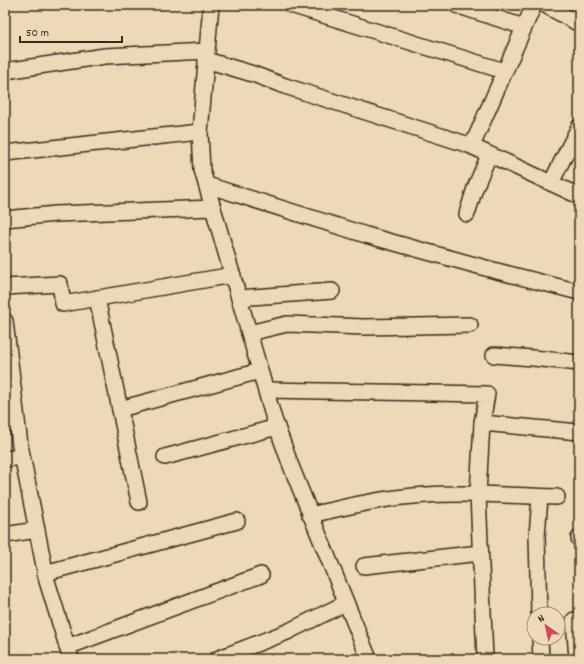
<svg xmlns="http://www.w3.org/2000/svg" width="584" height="664" font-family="Dekko,sans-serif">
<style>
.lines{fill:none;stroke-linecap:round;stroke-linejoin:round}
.street-casing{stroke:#3b2a1e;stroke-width:18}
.street{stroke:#edd9b7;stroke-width:15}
</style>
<rect width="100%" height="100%" fill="#edd9b7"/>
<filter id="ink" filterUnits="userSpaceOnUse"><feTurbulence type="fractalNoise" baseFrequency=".025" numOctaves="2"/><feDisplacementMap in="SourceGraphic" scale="8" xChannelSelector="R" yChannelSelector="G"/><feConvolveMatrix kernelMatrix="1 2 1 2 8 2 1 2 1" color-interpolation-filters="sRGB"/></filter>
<g filter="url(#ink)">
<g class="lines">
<defs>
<g id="street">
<polyline points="211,5 200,132 202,170 274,419 291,466 369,659"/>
<polyline points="291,5 504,71"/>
<polyline points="456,5 524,27"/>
<polyline points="545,5 579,24"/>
<polyline points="206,60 253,74 285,86 469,145 579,196"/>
<polyline points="5,71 105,56 207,51"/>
<polyline points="472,146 534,5"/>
<polyline points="5,153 200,132"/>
<polyline points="551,183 579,127"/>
<polyline points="207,185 366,235 493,270 579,292"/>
<polyline points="467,214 475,188 489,155"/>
<polyline points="5,219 56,214 213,208"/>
<polyline points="5,287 60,284 63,304 233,275"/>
<polyline points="97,298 139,502"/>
<polyline points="239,298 332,291"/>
<polyline points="5,321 20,445 47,581 71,659"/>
<polyline points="249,333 287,324 364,327 470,325"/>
<polyline points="494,355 533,358 579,363"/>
<polyline points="266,390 487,394 482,423 478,494 485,659"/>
<polyline points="120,409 260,371"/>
<polyline points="482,423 579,432"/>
<polyline points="165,457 277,427"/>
<polyline points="5,459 22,457"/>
<path d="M310,515C349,506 387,497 427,495C470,492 514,496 557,497"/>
<polyline points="5,535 37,530"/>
<polyline points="579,538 579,539"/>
<polyline points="364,566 480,553"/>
<polyline points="45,573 237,521"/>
<polyline points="539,614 537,536 540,497"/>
<polyline points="574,620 577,659"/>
<polyline points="540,638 541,659"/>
<polyline points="67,647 261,575"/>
<polyline points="217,659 287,632 346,603"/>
</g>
</defs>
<use href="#street" class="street-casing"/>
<use href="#street" class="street"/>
</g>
</g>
<rect width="584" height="664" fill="none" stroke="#edd9b7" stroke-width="20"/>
<rect x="10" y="10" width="564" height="644" fill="none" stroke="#3b2a1e" stroke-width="1.5" filter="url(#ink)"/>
<g transform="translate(546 626) rotate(326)"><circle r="19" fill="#edd9b7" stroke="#a6937a"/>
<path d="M0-3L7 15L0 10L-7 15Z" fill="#d1495b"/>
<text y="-6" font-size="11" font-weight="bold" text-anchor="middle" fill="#3b2a1e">N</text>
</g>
<path d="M20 36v6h102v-6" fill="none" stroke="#3b2a1e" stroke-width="2"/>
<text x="26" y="36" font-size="12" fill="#3b2a1e" stroke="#edd9b7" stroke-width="3" paint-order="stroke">50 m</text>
</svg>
